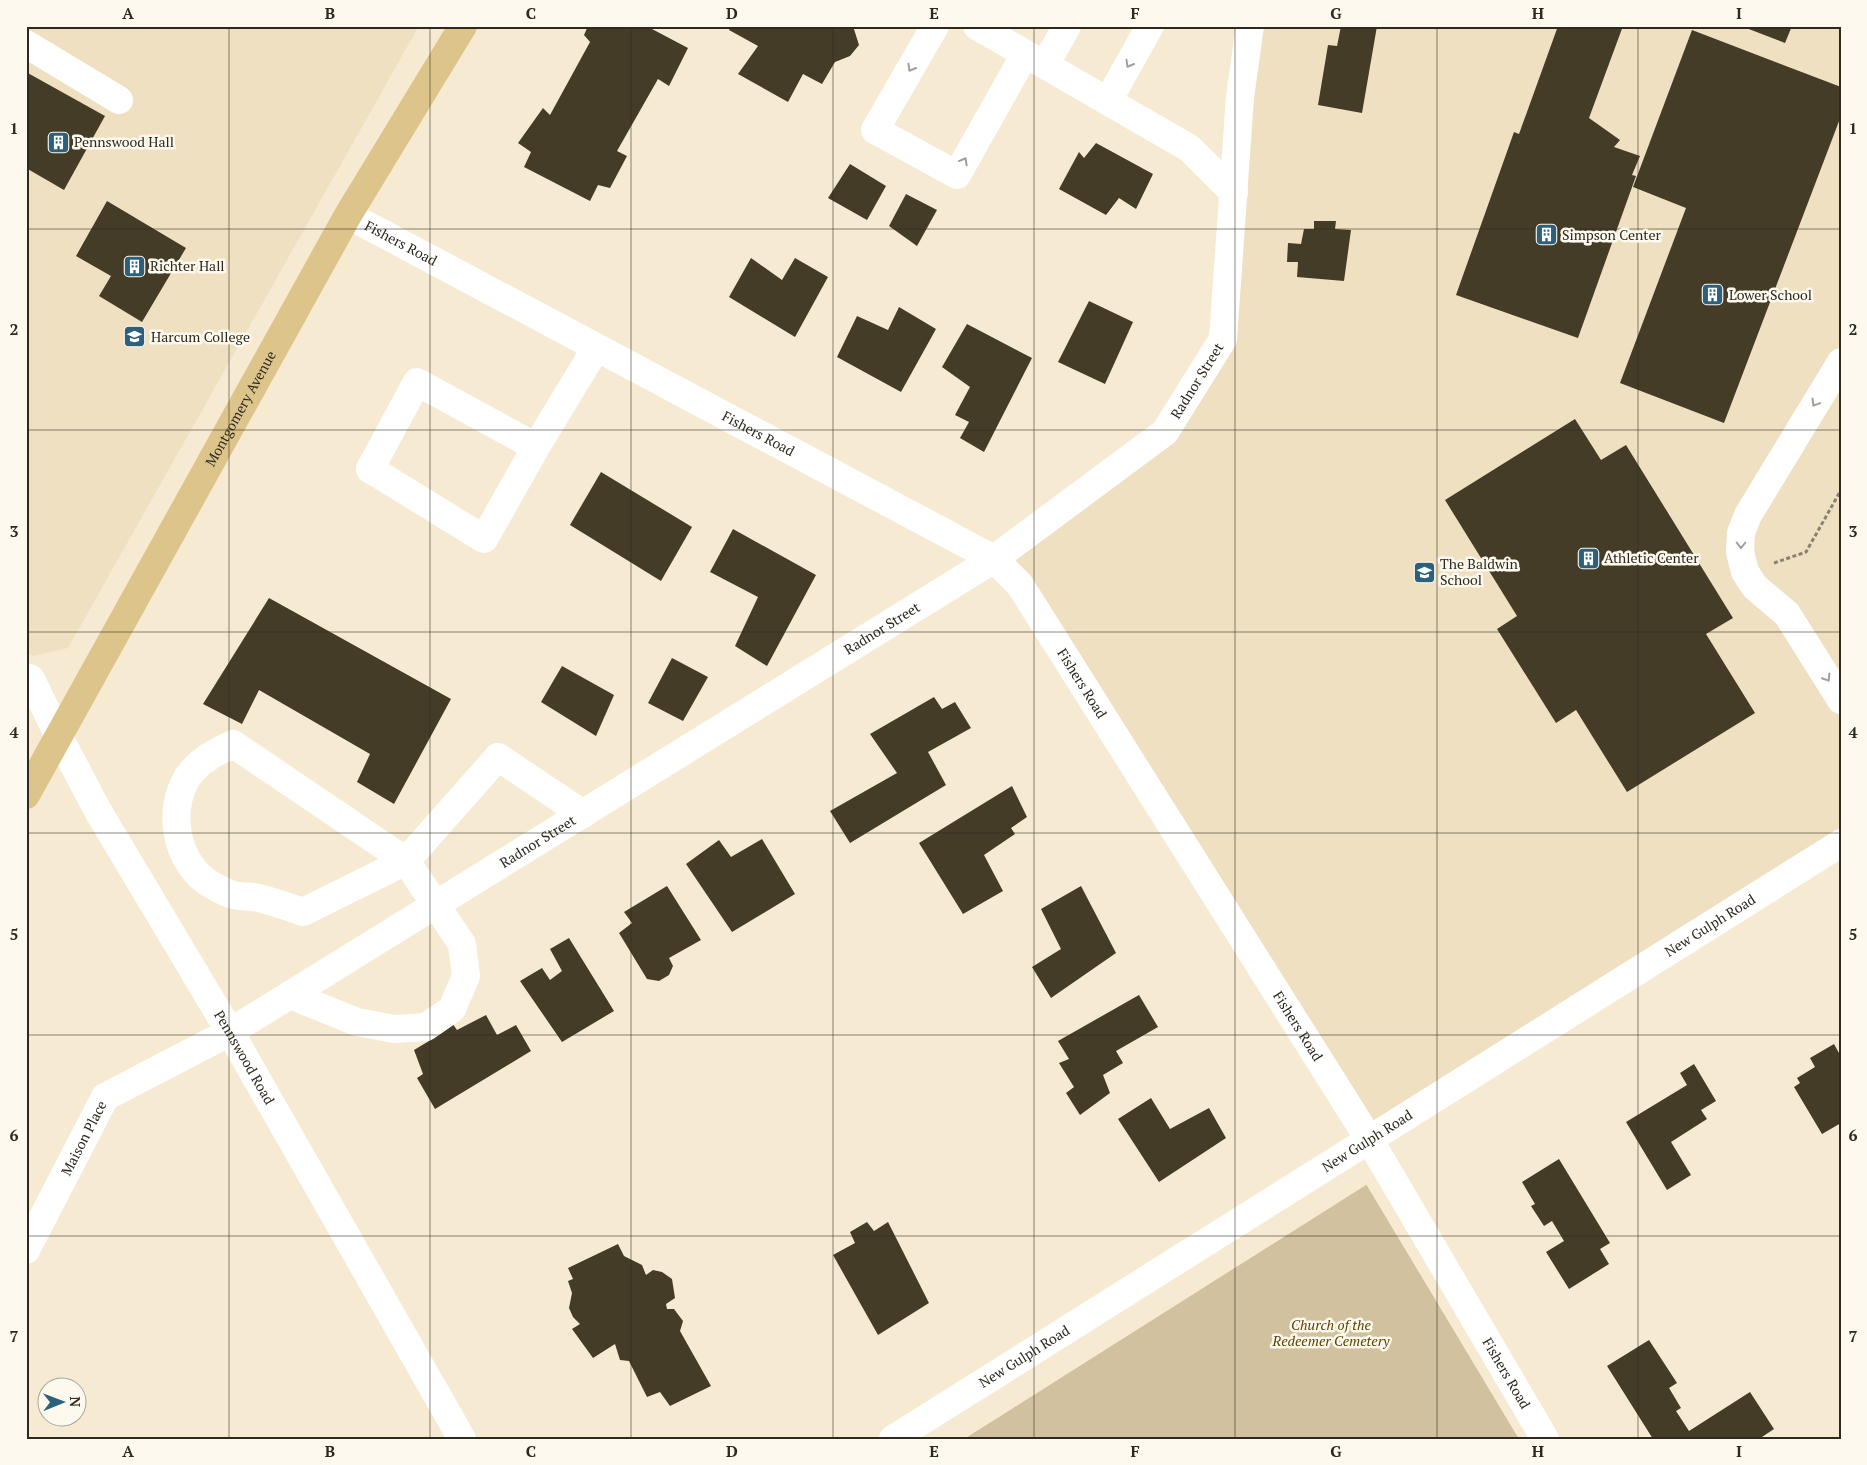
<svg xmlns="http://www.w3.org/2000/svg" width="1867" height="1465" font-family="'PT Serif',serif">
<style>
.built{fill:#efe0c1}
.green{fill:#d1c19e}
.building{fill:#453c27}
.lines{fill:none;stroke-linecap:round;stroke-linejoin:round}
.path{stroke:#898171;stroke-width:3;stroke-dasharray:4 2.5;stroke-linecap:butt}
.minor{stroke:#fff;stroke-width:28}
.major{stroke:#dcc48b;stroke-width:28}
.oneway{stroke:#a09f9a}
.grid{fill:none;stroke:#2d291f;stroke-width:1;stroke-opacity:0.55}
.labels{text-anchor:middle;stroke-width:5;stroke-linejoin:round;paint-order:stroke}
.poi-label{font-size:14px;fill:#2d291f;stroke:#fdf9ef;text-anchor:start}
.street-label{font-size:14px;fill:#2d291f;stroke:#fdf9ef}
.park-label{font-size:14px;font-style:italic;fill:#5a4300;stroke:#fdf9ef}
.neatline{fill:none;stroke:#2d291f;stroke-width:2}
.grid-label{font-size:16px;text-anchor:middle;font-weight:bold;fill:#2d291f}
</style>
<rect width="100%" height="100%" fill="#f6ebd2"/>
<g class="built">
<polygon points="26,26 419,26 68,648 33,656 26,652"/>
<polygon points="1250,26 1841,26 1841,844 1369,1139 994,559 1165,432 1223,339"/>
</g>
<polygon class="green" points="1366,1184 1519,1439 964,1439 1366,1185"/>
<g class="building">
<polygon points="588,26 653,26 652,29 688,48 669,86 658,79 617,151 627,156 610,188 598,185 590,201 524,167 531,152 518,143 543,108 550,115 590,42 584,35"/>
<polygon points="731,26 853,26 859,45 850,56 835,62 822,84 803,74 788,102 738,74 758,46 729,30"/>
<polygon points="1341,26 1377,26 1362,113 1318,105 1328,45 1337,46"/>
<polygon points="1558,26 1623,26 1589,118 1620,140 1614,147 1640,156 1632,175 1636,176 1578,338 1456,295 1514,132 1519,134"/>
<polygon points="1741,26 1792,26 1785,43"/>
<polygon points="1692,30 1841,87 1841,116 1724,423 1620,383 1686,208 1633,187"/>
<polygon points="26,72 105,116 64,190 26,168"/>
<polygon points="1096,143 1153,174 1136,209 1119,198 1106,215 1059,189 1079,152 1084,158"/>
<polygon points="850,164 886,186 867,220 828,198"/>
<polygon points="906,194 937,210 917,246 889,226"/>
<polygon points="107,201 186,248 142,322 99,296 111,276 76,256"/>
<polygon points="1314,221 1336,221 1335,229 1351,230 1344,281 1297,277 1298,262 1287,262 1288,243 1301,244 1304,229 1314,229"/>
<polygon points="751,258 782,280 795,258 828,277 795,337 729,297"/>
<polygon points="1089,301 1133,322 1105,384 1058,362"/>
<polygon points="899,307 936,329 901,392 837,357 857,316 888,330"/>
<polygon points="967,324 1032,358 984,452 960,438 969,422 955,415 970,387 942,367"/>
<polygon points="1575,419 1601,460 1626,445 1733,618 1706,634 1755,713 1627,792 1576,710 1556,723 1497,629 1517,616 1445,500"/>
<polygon points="601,472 692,527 661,581 570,525"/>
<polygon points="733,529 816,575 767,666 735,646 758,597 710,572"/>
<polygon points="269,598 451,699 394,804 357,782 370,754 259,690 242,724 203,704"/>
<polygon points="672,658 708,677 683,721 648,703"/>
<polygon points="562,666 614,695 596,736 541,702"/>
<polygon points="934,697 942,709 955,702 971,728 928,752 946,785 850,843 830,811 897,773 870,734"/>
<polygon points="1012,786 1027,817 1011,828 1015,834 984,855 1003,891 963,914 919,843"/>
<polygon points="762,839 795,894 732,932 686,864 719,840 731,857"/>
<polygon points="667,886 701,940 669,958 673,966 669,975 659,981 647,979 619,933 632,923 624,912"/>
<polygon points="1081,886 1116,953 1051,998 1032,967 1061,949 1041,909"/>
<polygon points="569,938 614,1011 562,1042 520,981 542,968 550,980 562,971 550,949"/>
<polygon points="1139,995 1158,1027 1116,1051 1123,1063 1103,1075 1110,1093 1080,1115 1066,1093 1074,1087 1059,1063 1069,1059 1058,1041"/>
<polygon points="486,1015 497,1035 516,1025 531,1051 435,1109 417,1078 423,1074 414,1050 434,1038 450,1020 457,1030"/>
<polygon points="1834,1044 1839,1053 1841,1052 1841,1123 1822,1134 1794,1087 1800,1083 1797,1078 1815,1067 1810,1058"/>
<polygon points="1694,1064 1716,1101 1701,1110 1707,1119 1671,1142 1691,1175 1667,1190 1626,1122 1687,1085 1680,1073"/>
<polygon points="1151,1098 1170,1129 1209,1108 1226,1138 1159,1182 1118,1119"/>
<polygon points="1559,1159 1610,1243 1600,1249 1609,1264 1569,1289 1546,1252 1564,1241 1552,1221 1544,1226 1531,1206 1535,1204 1522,1182"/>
<polygon points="867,1222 874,1231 888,1222 929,1303 878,1335 833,1255 855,1243 850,1232"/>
<polygon points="618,1244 624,1256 642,1265 646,1275 653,1270 662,1272 672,1279 675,1298 666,1304 667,1309 674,1309 683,1321 680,1331 711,1386 670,1406 660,1392 647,1397 629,1361 620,1360 615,1344 593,1358 572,1329 580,1324 573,1317 569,1308 572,1293 568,1281 573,1279 568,1268"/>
<polygon points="1649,1340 1677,1383 1669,1388 1681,1408 1676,1411 1689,1431 1750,1392 1774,1429 1759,1439 1653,1439 1607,1366"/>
</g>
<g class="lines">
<polyline class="path" points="1774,563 1806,552 1841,490"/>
<g class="minor">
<polyline points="935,26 875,130 957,175 1025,54"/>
<polyline points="977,26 1189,148 1234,193"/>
<polyline points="26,44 119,100"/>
<polyline points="1045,65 1067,26"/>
<polyline points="1108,101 1150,26"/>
<path id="s1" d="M348,215L994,559L1020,585L1369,1139L1545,1439"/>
<polyline points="1841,362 1748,515 1741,533 1740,552 1745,572 1755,587 1787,614 1841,700"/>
<polyline points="536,447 417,382 370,469 484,539 536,447 596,348"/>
<path id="s2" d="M26,677L31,679L59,737L98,811L230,1032L462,1439"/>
<path d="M290,995L357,1022L394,1029L426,1027L452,1009L466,976L462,944L406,861L303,912C289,907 274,902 259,898C251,896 241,897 233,895C226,893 219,889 212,885C174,864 165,804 192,771C204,758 218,751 233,744L406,861L498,757L583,814"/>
<path id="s3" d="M26,1250L105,1097L230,1032L994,559L1165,432L1223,339L1240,97L1250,26"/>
<path id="s4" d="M893,1439L1841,843"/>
</g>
<path class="major" id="s5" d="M26,795L348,215L463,26"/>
</g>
<defs><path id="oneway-chevron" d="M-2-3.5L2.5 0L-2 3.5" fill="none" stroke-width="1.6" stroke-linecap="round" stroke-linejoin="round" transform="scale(1.25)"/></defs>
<g class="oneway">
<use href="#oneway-chevron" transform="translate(1129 64) rotate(120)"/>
<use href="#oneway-chevron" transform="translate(911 68) rotate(120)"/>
<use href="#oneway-chevron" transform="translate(964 161) rotate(-61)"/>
<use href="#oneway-chevron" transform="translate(1815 403) rotate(121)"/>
<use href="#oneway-chevron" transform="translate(1741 545) rotate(90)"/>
<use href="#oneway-chevron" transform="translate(1827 678) rotate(58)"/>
</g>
<path class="grid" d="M229,26V1439M430,26V1439M631,26V1439M833,26V1439M1034,26V1439M1235,26V1439M1437,26V1439M1638,26V1439M26,229H1841M26,430H1841M26,632H1841M26,833H1841M26,1035H1841M26,1236H1841"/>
<defs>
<symbol id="building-square" viewBox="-11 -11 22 22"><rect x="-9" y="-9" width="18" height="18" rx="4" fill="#2d607c" stroke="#fdf9ef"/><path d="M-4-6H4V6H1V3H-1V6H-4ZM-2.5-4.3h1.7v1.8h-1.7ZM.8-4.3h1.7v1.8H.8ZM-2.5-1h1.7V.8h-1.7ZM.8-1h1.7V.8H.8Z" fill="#fff"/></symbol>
<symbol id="university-square" viewBox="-11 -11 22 22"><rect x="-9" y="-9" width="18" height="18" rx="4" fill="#2d607c" stroke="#fdf9ef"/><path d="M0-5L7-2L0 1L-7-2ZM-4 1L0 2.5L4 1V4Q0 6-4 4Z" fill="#fff"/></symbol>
<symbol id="school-square" viewBox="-11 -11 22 22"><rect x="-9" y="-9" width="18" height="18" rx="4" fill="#2d607c" stroke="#fdf9ef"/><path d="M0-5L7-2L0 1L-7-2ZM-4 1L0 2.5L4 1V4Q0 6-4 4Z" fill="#fff"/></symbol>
</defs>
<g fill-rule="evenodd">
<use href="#building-square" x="46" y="130" width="25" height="25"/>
<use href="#building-square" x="1534" y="222" width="25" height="25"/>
<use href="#building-square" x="122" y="254" width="25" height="25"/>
<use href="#building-square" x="1700" y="282" width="25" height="25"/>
<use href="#university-square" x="122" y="324" width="25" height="25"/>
<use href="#building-square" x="1576" y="546" width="25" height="25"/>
<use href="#school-square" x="1412" y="560" width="25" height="25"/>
</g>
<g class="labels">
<g class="poi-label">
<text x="74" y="147">Pennswood Hall</text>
<text x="1562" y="240">Simpson Center</text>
<text x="150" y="271">Richter Hall</text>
<text x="1729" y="300">Lower School</text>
<text x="151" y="342">Harcum College</text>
<text x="1604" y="563">Athletic Center</text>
<text x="1440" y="569">The Baldwin<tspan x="1440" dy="16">School</tspan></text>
</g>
<g class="street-label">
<text dy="5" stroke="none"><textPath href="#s1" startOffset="60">Fishers Road</textPath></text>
<text dy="5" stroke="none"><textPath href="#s3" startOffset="1485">Radnor Street</textPath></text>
<text dy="5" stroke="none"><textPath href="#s5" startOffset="442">Montgomery Avenue</textPath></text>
<text dy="5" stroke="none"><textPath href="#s1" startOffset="465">Fishers Road</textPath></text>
<text dy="5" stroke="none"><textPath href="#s3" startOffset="1080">Radnor Street</textPath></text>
<text dy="5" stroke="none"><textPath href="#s1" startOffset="885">Fishers Road</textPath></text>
<text dy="5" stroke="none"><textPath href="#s3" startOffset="675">Radnor Street</textPath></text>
<text dy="5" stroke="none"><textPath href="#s4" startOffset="965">New Gulph Road</textPath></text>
<text dy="5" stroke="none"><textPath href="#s1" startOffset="1290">Fishers Road</textPath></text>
<text dy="5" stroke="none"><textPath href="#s2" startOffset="440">Pennswood Road</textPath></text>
<text dy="5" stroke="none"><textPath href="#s3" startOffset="126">Maison Place</textPath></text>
<text dy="5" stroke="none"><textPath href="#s4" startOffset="560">New Gulph Road</textPath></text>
<text dy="5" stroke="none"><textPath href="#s4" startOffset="155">New Gulph Road</textPath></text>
<text dy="5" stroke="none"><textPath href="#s1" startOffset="1695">Fishers Road</textPath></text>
</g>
<g class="park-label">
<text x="1331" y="1330">Church of the<tspan x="1331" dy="16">Redeemer Cemetery</tspan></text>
</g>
</g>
<rect width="1867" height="1465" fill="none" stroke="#fdf9ef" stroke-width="55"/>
<g transform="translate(62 1402) rotate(89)"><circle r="24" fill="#fdf9ef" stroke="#aaa69c"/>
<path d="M0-4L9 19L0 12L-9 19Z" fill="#2d607c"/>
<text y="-8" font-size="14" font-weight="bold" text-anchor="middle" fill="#2d291f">N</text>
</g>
<rect x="28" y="28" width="1812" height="1410" class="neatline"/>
<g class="grid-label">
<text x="128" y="19">A</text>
<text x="330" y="19">B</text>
<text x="531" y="19">C</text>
<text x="732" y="19">D</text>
<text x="934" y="19">E</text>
<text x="1135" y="19">F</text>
<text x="1336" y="19">G</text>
<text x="1538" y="19">H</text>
<text x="1739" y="19">I</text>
<text x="14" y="134">1</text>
<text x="1853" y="134">1</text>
<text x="14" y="335">2</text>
<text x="1853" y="335">2</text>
<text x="14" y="537">3</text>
<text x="1853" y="537">3</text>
<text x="14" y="738">4</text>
<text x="1853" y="738">4</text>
<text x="14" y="940">5</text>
<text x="1853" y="940">5</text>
<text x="14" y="1141">6</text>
<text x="1853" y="1141">6</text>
<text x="14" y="1342">7</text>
<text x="1853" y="1342">7</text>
<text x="128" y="1457">A</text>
<text x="330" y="1457">B</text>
<text x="531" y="1457">C</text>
<text x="732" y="1457">D</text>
<text x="934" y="1457">E</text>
<text x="1135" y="1457">F</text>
<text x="1336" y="1457">G</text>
<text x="1538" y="1457">H</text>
<text x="1739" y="1457">I</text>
</g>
</svg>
